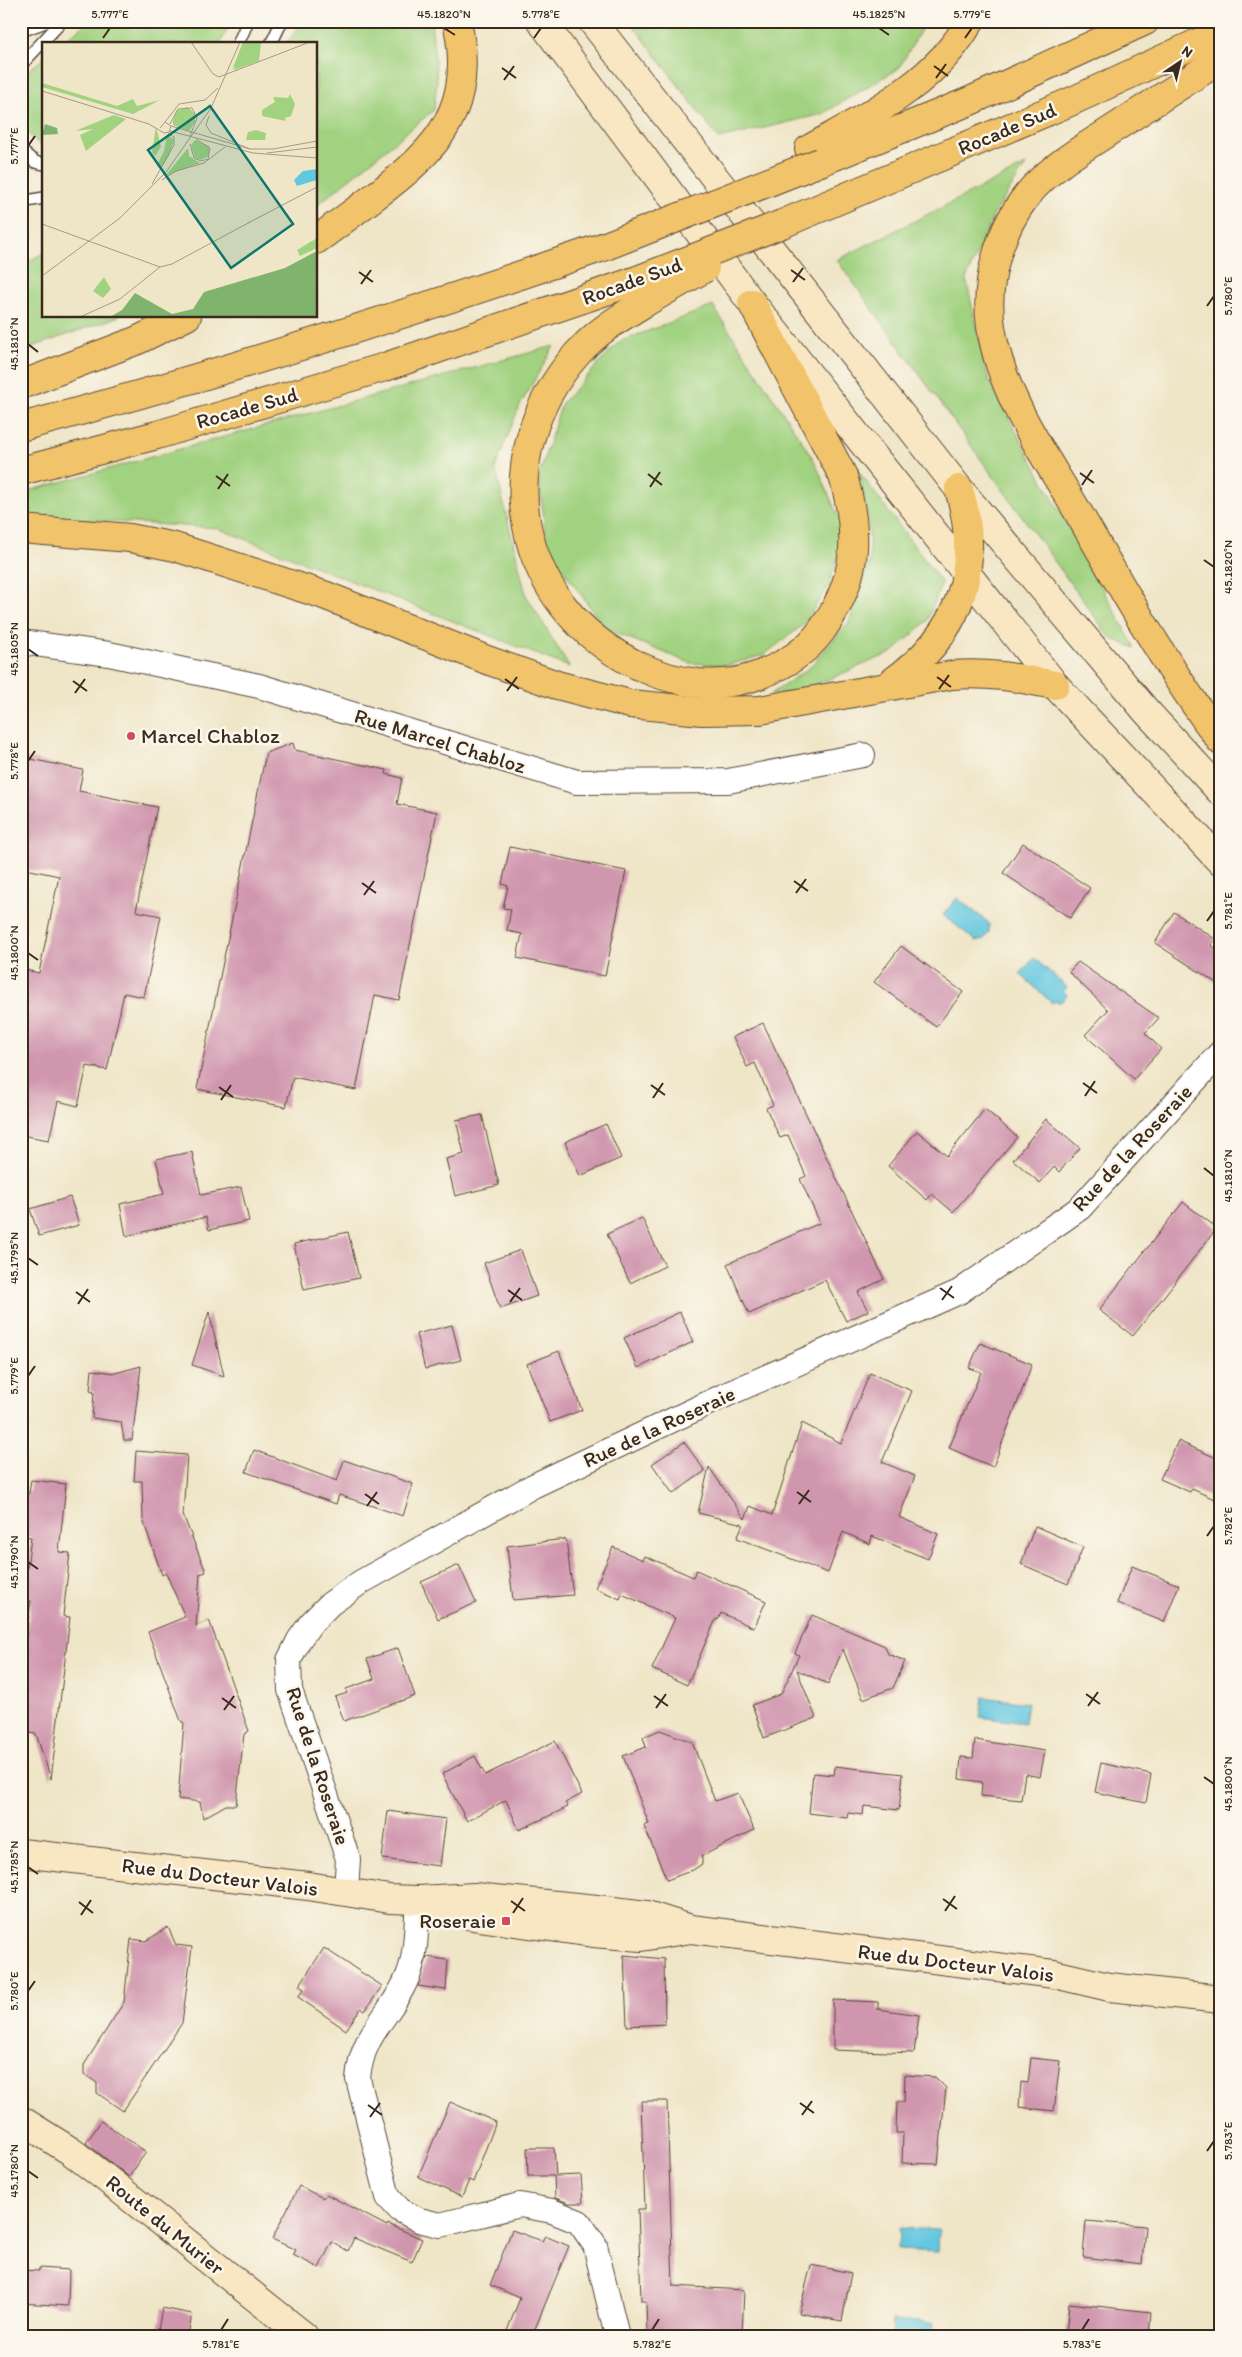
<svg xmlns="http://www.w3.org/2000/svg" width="1242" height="2357" font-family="Itim,sans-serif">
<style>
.green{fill:#a1d280;stroke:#6e7e4f}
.water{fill:#62c7e0;stroke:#4e787f}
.building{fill:#d096ae}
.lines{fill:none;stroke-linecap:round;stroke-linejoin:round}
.lane-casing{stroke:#564637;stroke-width:14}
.street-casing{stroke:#564637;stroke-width:26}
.secondary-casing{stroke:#564637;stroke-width:30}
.highway-casing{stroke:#564637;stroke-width:30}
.lane{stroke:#fff;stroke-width:11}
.street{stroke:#fff;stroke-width:24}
.secondary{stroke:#f9e7c3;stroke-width:28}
.highway{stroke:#f1c36a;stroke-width:28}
.highway-bridge-casing{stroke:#564637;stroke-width:30;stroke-linecap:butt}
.highway-bridge{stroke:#f1c36a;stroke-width:28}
.ticks{fill:none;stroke:#3b2a1e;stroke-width:2}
.poi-dot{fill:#d1495b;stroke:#fbf7ec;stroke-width:2}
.labels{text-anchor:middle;stroke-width:5;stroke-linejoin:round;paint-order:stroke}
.street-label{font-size:21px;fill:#3b2a1e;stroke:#fbf7ec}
.poi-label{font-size:21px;fill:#3b2a1e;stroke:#fbf7ec;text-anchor:start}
.inset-road{fill:none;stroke:#a79a83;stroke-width:1}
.view{fill:#0f766e;fill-opacity:0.15;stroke:#0f766e;stroke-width:2.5}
.inset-edge{fill:none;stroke:#3b2a1e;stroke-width:2.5}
.neatline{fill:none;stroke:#3b2a1e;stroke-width:2}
.ticks-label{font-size:12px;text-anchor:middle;fill:#3b2a1e}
</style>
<rect width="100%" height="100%" fill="#fbf7ec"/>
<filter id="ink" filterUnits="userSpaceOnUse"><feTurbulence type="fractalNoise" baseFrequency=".02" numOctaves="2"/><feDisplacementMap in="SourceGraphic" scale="10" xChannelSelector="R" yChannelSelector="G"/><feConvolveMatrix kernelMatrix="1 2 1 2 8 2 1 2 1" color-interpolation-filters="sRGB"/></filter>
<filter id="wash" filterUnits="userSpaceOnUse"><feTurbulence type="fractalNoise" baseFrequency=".0096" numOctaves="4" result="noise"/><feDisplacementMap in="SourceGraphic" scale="20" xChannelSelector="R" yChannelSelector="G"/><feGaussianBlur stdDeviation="1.12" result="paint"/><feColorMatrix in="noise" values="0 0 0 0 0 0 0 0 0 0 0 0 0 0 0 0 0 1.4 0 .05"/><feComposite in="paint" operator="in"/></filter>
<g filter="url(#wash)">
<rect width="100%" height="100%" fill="#efe5c7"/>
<g class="green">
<polygon points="88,21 231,21 220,44 61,44"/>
<polygon points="304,21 431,21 437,80 434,110 316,206 316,44 285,44"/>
<polygon points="630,21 926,21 899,68 822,114 719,139"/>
<polygon points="44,58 44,148 25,131 21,119 21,86 26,72"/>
<polygon points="1026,165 995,212 966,279 989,382 1135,648 1110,638 837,260"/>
<polygon points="44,253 44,316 120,316 21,351 21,265"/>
<polygon points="713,306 814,460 841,523 838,556 828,587 804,624 764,655 728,665 690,663 606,629 547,548 539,475 562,403 619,342"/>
<polygon points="554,346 519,407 495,468 526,595 569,667 217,528 21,516 21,493"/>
<polygon points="859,472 942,583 927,621 893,652 799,692 771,694 809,668 849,622 870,560 868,517"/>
</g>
<g class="water">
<polygon points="957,898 989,923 989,932 984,939 976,941 943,915"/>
<polygon points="1034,958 1067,987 1064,991 1067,995 1061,1002 1055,1001 1052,1003 1020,974"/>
<polygon points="983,1697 1027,1703 1024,1723 980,1717"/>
<polygon points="899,2228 939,2230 938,2252 898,2250"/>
<polygon points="893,2320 934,2323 933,2336 892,2336"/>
</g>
<g id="blocks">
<g class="building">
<polygon points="293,743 295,750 387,770 386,774 402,778 397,804 437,812 399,1000 375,995 356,1090 293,1077 286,1107 197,1089 266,753"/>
<polygon points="21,757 83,770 79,791 157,807 136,911 161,916 144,997 124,993 107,1070 87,1066 78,1106 58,1101 49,1140 21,1135 21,969 39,973 59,876 21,868"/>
<polygon points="1023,843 1090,888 1070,918 1003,873"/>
<polygon points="510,847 626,871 605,976 517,958 522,934 507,931 511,909 503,908 508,886 502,884"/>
<polygon points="1174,912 1215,939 1211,945 1221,952 1221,986 1155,943"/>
<polygon points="901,946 963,992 936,1027 874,982"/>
<polygon points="1078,962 1159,1018 1145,1033 1161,1049 1134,1079 1085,1035 1108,1010 1069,972"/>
<polygon points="763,1023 884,1279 858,1292 868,1311 846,1321 825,1280 749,1314 727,1264 820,1223 800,1179 806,1176 788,1135 780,1138 766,1108 773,1105 755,1063 747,1067 733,1037"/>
<polygon points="985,1109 1017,1137 953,1212 932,1194 927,1200 888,1166 917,1131 947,1156"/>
<polygon points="482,1115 499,1185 455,1196 446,1159 464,1154 456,1120"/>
<polygon points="1046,1119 1080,1148 1059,1172 1054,1167 1040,1183 1013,1160"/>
<polygon points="606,1124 621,1158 580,1176 565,1142"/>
<polygon points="192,1152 201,1195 241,1187 249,1221 209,1230 206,1217 126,1236 120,1204 164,1194 156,1159"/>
<polygon points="70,1197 79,1225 39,1236 30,1209"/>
<polygon points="1183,1202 1217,1228 1133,1336 1099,1310"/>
<polygon points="642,1218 665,1266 630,1283 607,1234"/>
<polygon points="348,1232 359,1278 304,1290 294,1244"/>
<polygon points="521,1250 537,1296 500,1309 484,1263"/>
<polygon points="209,1312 224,1376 192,1365"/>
<polygon points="680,1312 693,1342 638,1368 624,1338"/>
<polygon points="452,1325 461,1360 425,1369 416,1334"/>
<polygon points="980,1343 1032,1364 993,1467 949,1448 981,1372 969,1368"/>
<polygon points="559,1351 582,1410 550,1422 527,1364"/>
<polygon points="141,1366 132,1440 124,1440 121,1422 92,1418 94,1392 90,1391 92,1370 115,1373"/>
<polygon points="870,1373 912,1391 882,1462 915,1476 899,1517 938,1534 928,1559 872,1536 870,1544 843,1532 828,1573 737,1538 743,1524 698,1513 709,1467 745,1519 750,1506 772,1515 802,1423 841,1443"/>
<polygon points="1178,1441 1221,1460 1221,1502 1192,1489 1190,1492 1160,1479"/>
<polygon points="684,1442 705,1471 673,1494 652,1464"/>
<polygon points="254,1450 337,1481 344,1460 413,1484 403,1516 339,1495 336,1504 246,1472"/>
<polygon points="136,1451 187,1455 183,1515 206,1572 200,1574 196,1626 209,1620 249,1731 244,1734 236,1805 226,1805 203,1818 200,1802 178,1799 184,1723 181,1721 148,1632 185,1617 166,1573 162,1575 143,1520 142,1481 134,1481"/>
<polygon points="31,1480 66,1484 59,1552 70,1553 63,1616 70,1617 51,1779 36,1734 21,1732 21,1674 31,1601 23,1600 31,1537 21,1536 21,1492 29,1493"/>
<polygon points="1035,1526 1083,1547 1068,1584 1021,1564"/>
<polygon points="566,1539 573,1595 513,1600 507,1546"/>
<polygon points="613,1547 643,1560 645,1556 693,1577 696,1570 766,1601 754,1628 721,1613 718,1620 716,1619 687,1685 652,1669 675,1618 622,1594 620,1599 595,1588"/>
<polygon points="459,1565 476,1603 438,1619 421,1582"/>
<polygon points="1132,1566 1179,1585 1164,1622 1117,1603"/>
<polygon points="812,1615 885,1646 888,1654 905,1661 893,1688 863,1699 843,1649 828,1684 797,1670 816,1718 764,1738 752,1705 781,1694 799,1655 795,1653"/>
<polygon points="398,1648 415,1696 344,1721 335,1697 347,1693 346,1689 374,1679 367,1659"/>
<polygon points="660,1730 692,1742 715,1801 738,1793 754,1830 702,1856 702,1864 693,1870 667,1880 644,1826 649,1824 623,1756 646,1747 643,1737"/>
<polygon points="975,1740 1045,1751 1040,1777 1025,1774 1021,1800 981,1796 982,1782 959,1779 961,1757 973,1758"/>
<polygon points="555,1741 582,1794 565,1803 568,1807 519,1830 506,1800 467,1821 442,1774 475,1756 485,1775"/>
<polygon points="1101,1763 1151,1774 1146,1803 1095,1792"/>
<polygon points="835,1766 903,1774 899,1810 864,1806 863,1815 848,1813 847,1818 809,1813 813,1773 834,1775"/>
<polygon points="388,1811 446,1819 440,1866 382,1859"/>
<polygon points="168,1927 176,1945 192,1947 182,2023 123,2111 97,2093 97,2083 84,2074 84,2065 124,2002 131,1939 146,1941"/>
<polygon points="324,1948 382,1986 365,2011 361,2008 346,2030 298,1997 304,1989 299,1986"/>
<polygon points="624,1955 664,1959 665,2024 627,2026"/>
<polygon points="427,1957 448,1960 446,1990 418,1986"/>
<polygon points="833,2000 878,2002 878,2009 919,2015 914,2053 833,2050"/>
<polygon points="1031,2058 1060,2061 1054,2111 1019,2107 1021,2082 1028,2083"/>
<polygon points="905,2075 935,2077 946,2088 938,2164 902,2163 903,2133 896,2133 897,2102 904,2102"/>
<polygon points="641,2101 667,2101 673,2286 744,2290 742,2336 647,2336 646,2301 641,2301 638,2209 645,2209"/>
<polygon points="450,2102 496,2122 473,2182 469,2180 462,2197 418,2177"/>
<polygon points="101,2121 146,2152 129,2177 86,2143"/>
<polygon points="527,2148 554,2148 556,2176 581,2175 583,2203 569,2203 555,2198 554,2176 528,2176"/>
<polygon points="299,2186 323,2198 326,2194 387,2226 388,2224 422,2239 412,2262 354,2238 348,2251 332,2242 319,2268 293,2255 296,2250 272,2239"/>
<polygon points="1086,2221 1145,2226 1142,2264 1083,2257"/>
<polygon points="512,2230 542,2241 545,2236 569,2246 532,2336 505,2336 520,2298 490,2285"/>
<polygon points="811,2265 851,2273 842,2321 799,2313"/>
<polygon points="39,2268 69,2270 68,2306 21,2303 21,2270 39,2271"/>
<polygon points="1069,2303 1151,2312 1149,2336 1066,2336"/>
<polygon points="162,2308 192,2314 188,2336 157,2336"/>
</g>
</g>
</g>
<g filter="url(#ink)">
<use href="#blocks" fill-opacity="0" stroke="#564637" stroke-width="1"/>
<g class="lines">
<defs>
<g id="lane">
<polyline points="21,22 22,21"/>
<polyline points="21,31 48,21"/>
<polyline points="238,44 248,21"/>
<polyline points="271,44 282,21"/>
<polyline points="21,65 62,21"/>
<polyline points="21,151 35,162 44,164"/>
<polyline points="21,202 44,198"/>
</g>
<g id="street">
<polyline points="21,642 109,654 259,686 577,782 728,781 863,755"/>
<polyline points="346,1892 348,1859 290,1690 289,1660 299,1640 311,1623 330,1604 361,1582 533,1486 721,1397 959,1292 1080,1208 1221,1052"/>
<path d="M418,1900C416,1924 417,1954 408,1976C392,2016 362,2031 358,2079L388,2197L400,2210L419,2220L440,2225L520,2205L552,2211L579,2222L595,2245L617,2336"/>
</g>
<g id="secondary">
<polyline points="541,21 752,303 1055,685 1221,862"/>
<polyline points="592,21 959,489 1147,712 1221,792"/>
<polyline points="21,1853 308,1886 389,1899 418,1900 475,1897 597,1909 647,1915 691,1929 1054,1974 1109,1987 1221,1999"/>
<polyline points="439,1906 472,1916 593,1933 641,1937 685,1930"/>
<polyline points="21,2120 72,2152 103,2176 304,2336"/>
</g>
<g id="highway">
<path d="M1221,59C1185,82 1149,106 1113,129C1084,148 1050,167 1028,194C1000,229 984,281 991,327C1001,395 1044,454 1078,512C1123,590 1167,668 1221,741"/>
<path d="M809,149C868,116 936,83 970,21"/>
<polyline points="820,162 970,101 1145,21"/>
<polyline points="782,224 1070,102 1221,32"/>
<path d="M316,240C336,226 355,211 374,197C440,148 476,107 457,21"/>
<path d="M646,302C621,317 597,331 577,354C486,457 514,607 639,666C676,684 720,690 759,675C783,666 807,651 822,630C858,579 860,535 843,476L752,303"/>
<polyline points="21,385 138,340 187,316"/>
<path d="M21,427C218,375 411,313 603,247"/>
<polyline points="21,471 157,435 385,367 632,282"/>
<path d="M21,529L130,538L175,547L324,595L487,660L557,685L630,704L702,711L760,710L952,675C989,672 1019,678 1055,685"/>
<path d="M891,683C960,634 983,571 959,489"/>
</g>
</defs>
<use href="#lane" class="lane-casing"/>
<use href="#street" class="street-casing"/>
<use href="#secondary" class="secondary-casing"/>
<use href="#highway" class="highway-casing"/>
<use href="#lane" class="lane"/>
<use href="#street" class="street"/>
<use href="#secondary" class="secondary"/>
<use href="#highway" class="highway"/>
<defs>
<g id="highway-bridge">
<polyline points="603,247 820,162"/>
<polyline points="632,282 782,224"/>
<polyline points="646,302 705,268"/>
</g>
</defs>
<use href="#highway-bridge" class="highway-bridge-casing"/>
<use href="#highway-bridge" class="highway-bridge"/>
</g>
</g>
<path class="ticks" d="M444,28L455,35M879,28L889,35M103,38L110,28M534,38L541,28M965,38L972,28M934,66L948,76M502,68L516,78M936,78L946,64M504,80L514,66M28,146L35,136M791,270L805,280M359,272L373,282M793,282L803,268M361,284L371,270M1207,306L1214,296M28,344L38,352M1080,473L1094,483M648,474L662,485M216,476L230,486M1082,485L1092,470M650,487L660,472M218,489L228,474M1204,560L1214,567M28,649L38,656M937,677L951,687M505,679L519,689M73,681L87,691M939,689L949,675M507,691L517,677M75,693L85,679M28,761L35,751M794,881L808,891M362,883L376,893M796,893L806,879M364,895L374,881M1207,921L1214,911M28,953L38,960M1083,1083L1097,1093M651,1085L665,1095M219,1087L233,1097M1085,1096L1095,1081M653,1098L663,1083M221,1100L231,1085M1204,1168L1214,1176M28,1258L38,1265M940,1288L954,1298M508,1290L522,1300M76,1292L90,1302M942,1300L952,1286M510,1302L520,1288M78,1304L88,1289M28,1376L35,1366M797,1492L811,1502M365,1494L379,1504M799,1504L809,1490M367,1506L377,1492M1207,1536L1214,1526M28,1562L38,1569M1086,1694L1100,1704M654,1696L668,1706M222,1698L236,1708M1088,1706L1098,1692M656,1708L666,1694M224,1710L234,1696M1204,1777L1214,1784M28,1867L38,1874M943,1899L957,1909M511,1901L525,1911M79,1902L93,1913M945,1911L955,1896M513,1913L523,1898M81,1915L91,1900M28,1991L35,1981M800,2103L814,2113M368,2105L382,2115M802,2115L812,2101M370,2117L380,2103M1207,2151L1214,2141M28,2171L38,2178M221,2330L228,2319M652,2330L659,2319M1082,2330L1089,2319"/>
<g class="poi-dot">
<circle cx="131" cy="736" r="5"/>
<rect x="501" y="1916" width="10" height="10" rx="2.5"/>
</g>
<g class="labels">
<g class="street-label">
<text transform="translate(1007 129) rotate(-23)" y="7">Rocade Sud</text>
<text transform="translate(632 281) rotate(-20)" y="7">Rocade Sud</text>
<text transform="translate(247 408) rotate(-16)" y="7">Rocade Sud</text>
<text transform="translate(440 741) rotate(17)" y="7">Rue Marcel Chabloz</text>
<text transform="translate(1132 1148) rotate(-47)" y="7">Rue de la Roseraie</text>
<text transform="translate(659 1427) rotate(-25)" y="7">Rue de la Roseraie</text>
<text transform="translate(318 1766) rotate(72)" y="7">Rue de la Roseraie</text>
<text transform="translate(220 1877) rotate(7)" y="7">Rue du Docteur Valois</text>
<text transform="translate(956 1963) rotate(7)" y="7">Rue du Docteur Valois</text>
<text transform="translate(165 2225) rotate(39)" y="7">Route du Murier</text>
</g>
<g class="poi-label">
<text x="141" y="743">Marcel Chabloz</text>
<text x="496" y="1928" text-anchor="end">Roseraie</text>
</g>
</g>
<g transform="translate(42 42)">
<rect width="275" height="275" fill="#efe5c7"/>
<path d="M201,0H219L217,19L192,28L193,24L190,28ZM0,41L75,64L91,57L95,64L118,58L91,72L0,45ZM248,52L253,62L249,74L243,76L244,79L220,74V68L233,60L231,55L246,56ZM145,65L153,71V80L147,89L131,83V79L134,69ZM72,73L84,77L44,109L38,93L51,87L33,89ZM114,85L119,105L113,114L110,110ZM214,88L224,91L223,98H204L206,90ZM125,92L132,98L127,114L118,127L115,123L122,109ZM153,98L167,104V114L159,118L153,116L149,103ZM146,106L147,114L158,121L123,134ZM275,196V206L258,214L255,208ZM62,235L69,247L61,256L51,249Z" fill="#a1d280"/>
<path d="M3,82L15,86L16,92L0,93ZM275,209V275H68L80,268L93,251L130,272L151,267L162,250L243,226Z" fill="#80b46e"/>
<path d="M275,127V138L255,144L252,138L261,129Z" fill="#62c7e0"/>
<path class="inset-road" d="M149,0L171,32L177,35L268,0M0,49L107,82L122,91L127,90L129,84L123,80L118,86M167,74L164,83L169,91L208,107M123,80L137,62L163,58L176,46M128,82L136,67L150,66L155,76L148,94M129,84L208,107H231L275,99M128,89L211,111L275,116M148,102L152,116L159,119L166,117L168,106L154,97M225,111L275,105M120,138L134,129L162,121L183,105M110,142L132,103V95L126,91M206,181L275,145M0,182L118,225L130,222L208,180M0,234L78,176L124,130L169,66L198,0M38,275L78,257L118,225"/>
<path class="view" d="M168,64L251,182L189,226L106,108Z"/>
<rect width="275" height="275" class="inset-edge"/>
</g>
<rect width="1242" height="2357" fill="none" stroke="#fbf7ec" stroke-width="55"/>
<g transform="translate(1180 62) rotate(35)" stroke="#fbf7ec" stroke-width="4" paint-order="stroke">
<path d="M0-4L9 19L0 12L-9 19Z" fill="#3b2a1e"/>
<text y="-8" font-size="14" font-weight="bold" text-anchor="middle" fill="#3b2a1e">N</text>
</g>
<rect x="28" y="28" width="1186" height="2302" class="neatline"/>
<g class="ticks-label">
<text x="110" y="18">5.777°E</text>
<text x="444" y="18">45.1820°N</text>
<text x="541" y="18">5.778°E</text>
<text x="879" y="18">45.1825°N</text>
<text x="972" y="18">5.779°E</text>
<text transform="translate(14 146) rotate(-90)" y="4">5.777°E</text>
<text transform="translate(1228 296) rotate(-90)" y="4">5.780°E</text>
<text transform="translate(14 344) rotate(-90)" y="4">45.1810°N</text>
<text transform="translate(1228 567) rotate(-90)" y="4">45.1820°N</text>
<text transform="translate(14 649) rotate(-90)" y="4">45.1805°N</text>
<text transform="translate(14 761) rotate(-90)" y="4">5.778°E</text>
<text transform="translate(1228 911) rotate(-90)" y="4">5.781°E</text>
<text transform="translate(14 953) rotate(-90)" y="4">45.1800°N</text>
<text transform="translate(1228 1176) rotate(-90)" y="4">45.1810°N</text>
<text transform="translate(14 1258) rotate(-90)" y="4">45.1795°N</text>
<text transform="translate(14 1376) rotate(-90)" y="4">5.779°E</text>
<text transform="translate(1228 1526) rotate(-90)" y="4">5.782°E</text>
<text transform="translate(14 1562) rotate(-90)" y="4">45.1790°N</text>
<text transform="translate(1228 1784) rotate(-90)" y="4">45.1800°N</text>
<text transform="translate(14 1867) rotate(-90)" y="4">45.1785°N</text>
<text transform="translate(14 1991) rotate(-90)" y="4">5.780°E</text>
<text transform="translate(1228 2141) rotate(-90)" y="4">5.783°E</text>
<text transform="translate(14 2171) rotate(-90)" y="4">45.1780°N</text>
<text x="221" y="2348">5.781°E</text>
<text x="652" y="2348">5.782°E</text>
<text x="1082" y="2348">5.783°E</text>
</g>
</svg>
